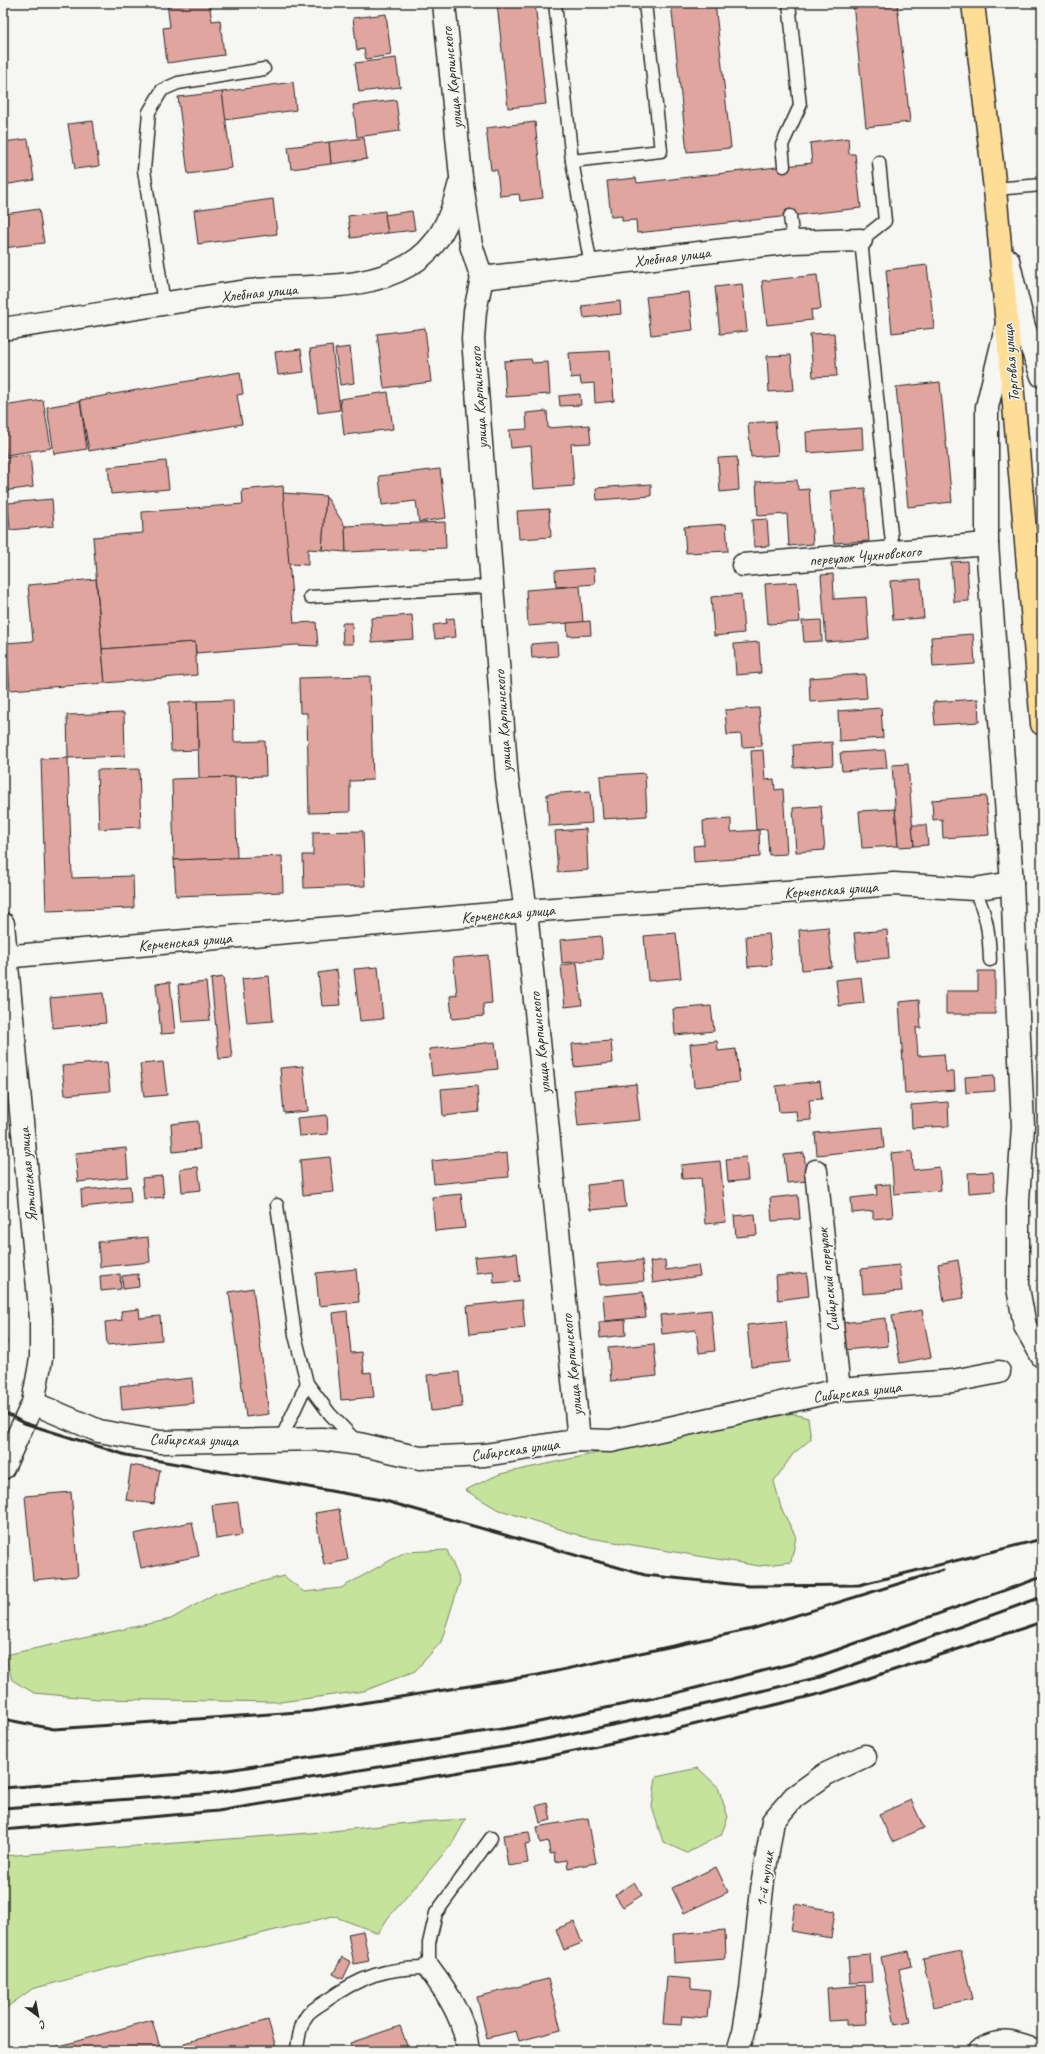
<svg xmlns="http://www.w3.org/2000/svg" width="1045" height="2054" font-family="Caveat,sans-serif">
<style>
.green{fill:#c5e39b;stroke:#788763}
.building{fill:#dfa59e;stroke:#2b2b2b}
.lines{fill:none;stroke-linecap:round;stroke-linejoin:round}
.lane-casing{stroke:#2b2b2b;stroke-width:15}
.street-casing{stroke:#2b2b2b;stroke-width:25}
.primary-casing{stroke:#2b2b2b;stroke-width:25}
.lane{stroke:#f6f6f2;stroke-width:12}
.street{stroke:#f6f6f2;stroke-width:22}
.primary{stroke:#fedd96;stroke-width:22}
.rail{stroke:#2b2b2b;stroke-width:3}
.labels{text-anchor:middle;stroke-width:3;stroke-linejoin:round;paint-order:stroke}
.street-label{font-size:16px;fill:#2b2b2b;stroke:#f6f6f2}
</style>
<rect width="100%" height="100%" fill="#f6f6f2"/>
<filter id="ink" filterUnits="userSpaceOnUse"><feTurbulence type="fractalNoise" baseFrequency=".025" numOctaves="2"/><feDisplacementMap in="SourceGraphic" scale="8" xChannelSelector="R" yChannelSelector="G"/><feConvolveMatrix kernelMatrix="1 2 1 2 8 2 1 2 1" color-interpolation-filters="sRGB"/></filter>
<g filter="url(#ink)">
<g class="green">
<polygon points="787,1412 808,1418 811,1439 793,1454 774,1481 781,1508 796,1537 791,1562 759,1566 584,1537 497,1509 465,1490 500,1474"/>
<polygon points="447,1550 460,1581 441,1642 415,1671 364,1691 280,1702 99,1699 34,1693 12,1680 5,1655 171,1619 216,1593 284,1576 304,1592 341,1588 405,1552"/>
<polygon points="698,1768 718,1787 728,1817 721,1835 687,1853 663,1842 652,1807 656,1777"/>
<polygon points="466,1819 452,1844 388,1918 378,1933 333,1916 210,1946 148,1958 32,1989 3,2010 3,1856 323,1832 417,1822"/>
</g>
<g class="building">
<polygon points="167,3 209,3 212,21 220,20 224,55 167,63 163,28 170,27"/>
<polygon points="497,3 535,3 546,104 508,108"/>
<polygon points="671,3 715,3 731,148 687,152"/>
<polygon points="853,3 897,3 910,122 866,127"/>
<polygon points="386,14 391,55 366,59 364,49 357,50 353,18"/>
<polygon points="396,58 400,87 359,92 355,63"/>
<polygon points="293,82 296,110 225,120 222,92"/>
<polygon points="222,92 232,168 188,174 178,97"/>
<polygon points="396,100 400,131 357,137 353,105"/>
<polygon points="93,121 99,166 75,169 68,124"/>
<polygon points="535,122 543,198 520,201 519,194 500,196 497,170 491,170 486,128"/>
<polygon points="364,138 367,159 331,164 329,142"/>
<polygon points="848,138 849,154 855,154 861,208 637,233 636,220 622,221 622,216 611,217 607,181 636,178 637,183 812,163 810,143"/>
<polygon points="28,139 34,180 3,185 3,142"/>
<polygon points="329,142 331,164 291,169 288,147"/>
<polygon points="3,198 5,214 39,209 44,243 3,248"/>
<polygon points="273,199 277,234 198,244 194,210"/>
<polygon points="385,211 388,233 351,238 348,216"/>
<polygon points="412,211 415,230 388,233 385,215"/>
<polygon points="927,265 934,328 892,333 886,270"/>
<polygon points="817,275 821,309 811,310 812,320 767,325 762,281"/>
<polygon points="742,284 747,331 720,334 715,287"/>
<polygon points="689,292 693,330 651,335 646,297"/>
<polygon points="620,301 621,314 584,318 582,306"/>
<polygon points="425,328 431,382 384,388 377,334"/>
<polygon points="834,333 837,376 813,377 810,334"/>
<polygon points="332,346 340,410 318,413 310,349"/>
<polygon points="350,347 354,383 340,385 335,349"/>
<polygon points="301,349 304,372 278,375 275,352"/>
<polygon points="610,351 614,401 595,403 594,383 581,384 580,377 571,378 569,353"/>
<polygon points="791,355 794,390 769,392 767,356"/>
<polygon points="531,359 532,363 548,362 550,394 506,397 504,361"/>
<polygon points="240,372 243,394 237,395 242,424 89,451 80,400"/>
<polygon points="940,382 952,502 908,507 896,387"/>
<polygon points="388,392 393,429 344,435 340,399"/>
<polygon points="580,394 581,405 560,406 559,396"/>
<polygon points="43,400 51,448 6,455 3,433 3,406"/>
<polygon points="80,401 87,449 54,454 47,407"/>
<polygon points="547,411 548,428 589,425 591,443 571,444 574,486 534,489 531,446 511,448 509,430 527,429 526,413"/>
<polygon points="775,421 778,455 751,457 748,423"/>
<polygon points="862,428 863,449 807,453 806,432"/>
<polygon points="30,454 33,487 3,491 3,457"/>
<polygon points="737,457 739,490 720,492 718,458"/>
<polygon points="166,461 169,489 111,494 108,467"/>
<polygon points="440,469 446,518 419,522 416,501 382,505 379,476"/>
<polygon points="797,480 798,490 809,489 813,544 789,546 787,514 758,516 756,482"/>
<polygon points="651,484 651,496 597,500 596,488"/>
<polygon points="283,486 294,623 316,622 318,646 295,645 196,653 195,642 102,649 93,537 143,533 142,512 243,504 242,490"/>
<polygon points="865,488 869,541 834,543 830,491"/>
<polygon points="283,493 326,496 322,550 308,549 308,565 289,564"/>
<polygon points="326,496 345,526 346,552 322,550"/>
<polygon points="52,499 54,526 10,530 8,503"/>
<polygon points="549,509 551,537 519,539 517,511"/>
<polygon points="767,519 769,546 754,547 752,520"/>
<polygon points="445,522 446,548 346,552 345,526"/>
<polygon points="726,524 728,551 686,553 684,527"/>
<polygon points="967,561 969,601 954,602 951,562"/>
<polygon points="594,568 595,584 556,587 555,571"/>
<polygon points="833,574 834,599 866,597 869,639 826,642 821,575"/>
<polygon points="96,579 105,683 10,690 6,643 33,641 28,585"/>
<polygon points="921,579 924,618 893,620 890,581"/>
<polygon points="797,582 800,622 768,624 765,584"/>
<polygon points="580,586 583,622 528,626 526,590"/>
<polygon points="741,594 744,633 714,636 711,597"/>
<polygon points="412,615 414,639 372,642 371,618"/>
<polygon points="454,618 456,637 435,639 433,625 447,623 446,619"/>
<polygon points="821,620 822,641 804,642 802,621"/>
<polygon points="590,621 591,635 568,636 567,623"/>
<polygon points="342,623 352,623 353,644 343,644"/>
<polygon points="973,634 975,664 933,667 931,637"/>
<polygon points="195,642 197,675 105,683 102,649"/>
<polygon points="557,642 558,656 532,658 531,644"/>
<polygon points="759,642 761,673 736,675 734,644"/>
<polygon points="865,674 867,698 810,702 809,678"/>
<polygon points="370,676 373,780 350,781 350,812 309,813 307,713 300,713 299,678"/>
<polygon points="978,699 979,722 935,725 933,702"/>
<polygon points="233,700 234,742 265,741 266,776 199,778 197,701"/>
<polygon points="197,701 198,750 171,751 169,702"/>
<polygon points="759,708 762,746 742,747 741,734 727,735 725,710"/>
<polygon points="881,708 883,738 839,741 838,711"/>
<polygon points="124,713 125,756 68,758 67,715"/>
<polygon points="832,742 833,765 794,768 793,745"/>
<polygon points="763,750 765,780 774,779 775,790 783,789 787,854 769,855 767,829 756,830 751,751"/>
<polygon points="885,750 887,768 842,771 840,753"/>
<polygon points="68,758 72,878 133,876 134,908 46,911 41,759"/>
<polygon points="908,764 914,846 898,847 892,765"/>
<polygon points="139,769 141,827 99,829 97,770"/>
<polygon points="645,773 647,816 603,819 600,776"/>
<polygon points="235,777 237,858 174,860 172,779"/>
<polygon points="590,791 592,823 549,826 547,794"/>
<polygon points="986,796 989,835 943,838 942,819 933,820 932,800"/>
<polygon points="821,806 825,850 796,852 793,808"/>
<polygon points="895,809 898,846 862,848 859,811"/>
<polygon points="731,819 731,832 759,830 760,857 694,862 693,846 704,845 703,821"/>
<polygon points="912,825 926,825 928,845 914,846"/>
<polygon points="586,829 588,870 558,872 555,831"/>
<polygon points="363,831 365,886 304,888 303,855 313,855 313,832"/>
<polygon points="282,856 283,892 176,896 174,860"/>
<polygon points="828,927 832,967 802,970 799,930"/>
<polygon points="887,930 889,958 857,961 854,933"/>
<polygon points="676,933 681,978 648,981 644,936"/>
<polygon points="769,934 772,965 748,967 746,936"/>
<polygon points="601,936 603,959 562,963 560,940"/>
<polygon points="488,955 492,1003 483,1004 484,1016 452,1019 450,996 457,995 453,958"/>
<polygon points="577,963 582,1005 565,1007 561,965"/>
<polygon points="378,967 383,1019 360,1021 354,969"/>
<polygon points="337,970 341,1005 322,1006 318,973"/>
<polygon points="978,971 995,971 995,1014 946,1014 946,991 978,991"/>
<polygon points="269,976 273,1021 247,1023 242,979"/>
<polygon points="223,977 232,1058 219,1059 211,979"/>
<polygon points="861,977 864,1003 839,1006 836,980"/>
<polygon points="170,982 175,1033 161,1034 156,984"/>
<polygon points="206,982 210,1020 182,1022 178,985"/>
<polygon points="103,993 106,1023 53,1028 50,998"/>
<polygon points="919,1000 921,1028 916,1028 918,1056 944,1054 946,1072 954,1072 955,1090 905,1094 899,1002"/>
<polygon points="711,1006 714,1031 675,1035 673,1009"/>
<polygon points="611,1041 613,1063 574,1067 572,1044"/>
<polygon points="717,1041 718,1051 736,1049 740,1082 694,1087 690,1044"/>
<polygon points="495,1042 498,1069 432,1076 429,1049"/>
<polygon points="107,1062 110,1091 65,1095 62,1066"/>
<polygon points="163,1062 167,1095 144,1097 140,1064"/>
<polygon points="303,1066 308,1111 284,1113 280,1068"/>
<polygon points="994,1075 995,1091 966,1093 965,1077"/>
<polygon points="820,1081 822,1099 809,1100 811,1120 797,1121 796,1111 779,1112 776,1086"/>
<polygon points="636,1084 640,1120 578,1126 574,1090"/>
<polygon points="477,1086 479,1112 443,1116 441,1089"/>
<polygon points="948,1102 949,1126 912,1128 911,1105"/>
<polygon points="327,1115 328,1134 299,1136 297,1118"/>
<polygon points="198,1121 200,1149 173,1152 171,1124"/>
<polygon points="882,1127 884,1148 817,1155 815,1133"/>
<polygon points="126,1148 128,1177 78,1182 75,1153"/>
<polygon points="912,1151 913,1170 939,1167 941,1190 894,1194 891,1153"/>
<polygon points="507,1153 509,1177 434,1184 432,1161"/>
<polygon points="804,1153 807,1181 787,1183 784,1155"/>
<polygon points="330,1157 334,1192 303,1195 300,1160"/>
<polygon points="746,1157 748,1180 728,1182 726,1159"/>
<polygon points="720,1161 726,1222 705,1224 701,1178 682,1179 681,1165"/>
<polygon points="198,1167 201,1190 182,1192 180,1169"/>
<polygon points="993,1172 995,1191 969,1193 968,1173"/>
<polygon points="162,1176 164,1197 144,1199 142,1178"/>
<polygon points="623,1181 626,1207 590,1210 587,1185"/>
<polygon points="890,1184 893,1217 873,1219 873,1211 852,1213 851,1198 877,1195 876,1185"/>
<polygon points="130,1186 131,1202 82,1207 81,1190"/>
<polygon points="461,1194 465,1228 435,1231 432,1197"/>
<polygon points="798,1195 800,1219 772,1221 770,1198"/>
<polygon points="755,1214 757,1235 736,1237 734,1216"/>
<polygon points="148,1237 150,1262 100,1267 98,1242"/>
<polygon points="517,1253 520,1281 494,1283 493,1271 476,1273 474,1257"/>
<polygon points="642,1260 644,1281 600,1285 597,1264"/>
<polygon points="665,1260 666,1270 698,1265 700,1276 653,1283 650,1262"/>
<polygon points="958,1260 964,1298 944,1301 938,1264"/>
<polygon points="899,1265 902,1291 863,1294 861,1269"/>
<polygon points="356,1269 359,1302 319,1306 316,1273"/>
<polygon points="807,1273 809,1296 778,1300 776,1276"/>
<polygon points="120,1274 121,1289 101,1291 100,1276"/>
<polygon points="138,1274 139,1287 123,1289 122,1276"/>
<polygon points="253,1288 269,1414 246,1417 229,1292"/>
<polygon points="643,1292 646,1317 605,1321 603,1296"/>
<polygon points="522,1300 525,1328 470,1334 467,1306"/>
<polygon points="139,1309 140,1318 160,1316 162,1340 107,1345 105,1322 122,1320 121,1311"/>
<polygon points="711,1310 715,1351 699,1353 696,1330 662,1334 660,1315"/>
<polygon points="922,1310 931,1357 900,1363 892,1315"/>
<polygon points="347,1311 351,1353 362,1352 364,1373 371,1372 374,1397 341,1400 333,1313"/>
<polygon points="3,1316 7,1344 3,1344"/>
<polygon points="886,1318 888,1346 844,1350 842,1323"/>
<polygon points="625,1320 626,1335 600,1338 599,1322"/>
<polygon points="786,1321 790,1362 751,1366 747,1325"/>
<polygon points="654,1344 657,1376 611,1381 608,1348"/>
<polygon points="459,1372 462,1407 431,1411 427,1375"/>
<polygon points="192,1378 194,1403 122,1410 120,1386"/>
<polygon points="131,1465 160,1470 154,1504 126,1500"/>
<polygon points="71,1492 78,1576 33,1580 25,1496"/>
<polygon points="238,1502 242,1535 216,1539 212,1505"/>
<polygon points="339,1509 348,1560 324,1565 315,1513"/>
<polygon points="192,1522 199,1556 141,1568 134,1534"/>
<polygon points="911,1800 924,1828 892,1842 879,1814"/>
<polygon points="547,1803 551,1820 540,1823 536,1806"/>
<polygon points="588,1818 596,1863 568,1868 567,1860 555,1862 554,1853 550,1854 548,1841 540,1843 537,1827"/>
<polygon points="529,1832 531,1843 525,1844 528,1863 508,1866 503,1835"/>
<polygon points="716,1867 728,1892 684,1913 672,1888"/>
<polygon points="634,1882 642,1895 623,1907 615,1895"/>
<polygon points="795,1904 835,1911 831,1938 791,1931"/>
<polygon points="574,1922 582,1943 564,1950 556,1929"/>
<polygon points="725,1930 726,1959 674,1963 673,1934"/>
<polygon points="363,1931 369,1961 354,1964 348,1934"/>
<polygon points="909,1951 912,1966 899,1969 910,2022 895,2025 881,1957"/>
<polygon points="961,1951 972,1999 933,2007 923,1959"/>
<polygon points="870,1954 872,1982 850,1983 848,1956"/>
<polygon points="342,1957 351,1962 343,1979 333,1974"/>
<polygon points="667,1977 691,1979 691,1988 710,1990 707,2018 682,2016 681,2025 663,2024"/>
<polygon points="548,1979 561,2030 519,2041 516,2031 487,2038 477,1997"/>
<polygon points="865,1985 867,2024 846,2025 846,2020 829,2021 827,1988"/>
<polygon points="152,2020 161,2051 57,2051 56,2047"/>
<polygon points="268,2020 277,2051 187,2051 184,2043"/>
<polygon points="400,2026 409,2051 353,2051 350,2043"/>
</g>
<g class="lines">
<defs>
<g id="lane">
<polyline points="555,3 572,161 591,266"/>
<polyline points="572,161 661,151 645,3"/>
<polyline points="879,162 885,221 861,240 893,553"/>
<polyline points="784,166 782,145 800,106 789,3"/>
<polyline points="995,189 1042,185"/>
<polyline points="790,216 793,242"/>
<polyline points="164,304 144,170 149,112 162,90 178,83 264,69"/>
<polyline points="310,597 492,586"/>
<path d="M974,889C987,915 989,931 990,960"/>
<polyline points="277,1205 295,1335 307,1383 330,1414 357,1442"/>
<polyline points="281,1439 307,1383"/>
<path d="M297,2049C299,2036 300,2024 308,2014C313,2009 320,2005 326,2001C359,1977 387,1967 429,1968V1943L436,1913L491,1838"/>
</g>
<g id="street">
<polyline points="444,3 461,177 471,245 482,278 475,311 473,339 507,779 526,911 579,1440"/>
<polyline points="1008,260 1024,327 1042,376"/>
<polyline points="482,278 793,242 861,240"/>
<polyline points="1006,328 987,407 987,544 1012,883 1023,1126 1018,1201 1018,1288 1025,1326 1042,1356"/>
<path d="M3,329C85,317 167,302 249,291C301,284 362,293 409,265C439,248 451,218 459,186"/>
<polyline points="743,565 987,544"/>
<polyline points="3,924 41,1319 41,1359 33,1403 3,1468"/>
<polyline points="3,957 526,911 894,884 974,889 1012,883"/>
<polyline points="816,1171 839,1390"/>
<polyline points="33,1403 99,1431 160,1442 322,1439 359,1444 420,1458 485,1455 579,1440 611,1441 839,1390 953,1381 999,1372"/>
<path d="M429,1968C447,1992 465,2019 468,2051"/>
<polyline points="738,2051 744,2031 751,1989 763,1880 773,1821 794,1797 826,1774 865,1756"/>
<path d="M979,2051C1003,2037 1013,2043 1037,2051"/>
</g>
<polyline id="primary" points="973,3 995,189 1042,724"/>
</defs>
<use href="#lane" class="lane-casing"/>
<use href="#street" class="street-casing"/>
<use href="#primary" class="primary-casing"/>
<use href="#lane" class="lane"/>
<use href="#street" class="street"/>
<use href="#primary" class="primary"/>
<g class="rail">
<polyline points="3,1412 24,1423 126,1455 382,1500 645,1575 749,1586 859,1585 1042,1539"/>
<polyline points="3,1719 54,1729 312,1711 538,1675 752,1629 943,1570"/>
<polyline points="3,1788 221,1771 515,1727 668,1695 814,1658 1042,1577"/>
<polyline points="3,1808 216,1793 517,1745 669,1713 820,1677 1042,1597"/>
<polyline points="3,1830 218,1811 523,1762 672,1730 823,1693 1042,1622"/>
</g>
</g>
</g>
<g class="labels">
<g class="street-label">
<text transform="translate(451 78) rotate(-96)" y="6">улица Карпинского</text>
<text transform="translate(672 256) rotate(-7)" y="6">Хлебная улица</text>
<text transform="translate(259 292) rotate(-6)" y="6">Хлебная улица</text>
<text transform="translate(1010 363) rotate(-95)" y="6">Торговая улица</text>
<text transform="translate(478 398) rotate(-94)" y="6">улица Карпинского</text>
<text transform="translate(865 555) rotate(-5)" y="6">переулок Чухновского</text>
<text transform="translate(502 721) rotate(-94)" y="6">улица Карпинского</text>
<text transform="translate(831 889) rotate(-4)" y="6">Керченская улица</text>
<text transform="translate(508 913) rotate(-5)" y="6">Керченская улица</text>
<text transform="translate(185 941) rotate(-5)" y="6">Керченская улица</text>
<text transform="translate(539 1043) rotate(-96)" y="6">улица Карпинского</text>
<text transform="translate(27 1175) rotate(-95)" y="6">Ялтинская улица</text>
<text transform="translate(827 1280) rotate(-96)" y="6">Сибирский переулок</text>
<text transform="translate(571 1365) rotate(-96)" y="6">улица Карпинского</text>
<text transform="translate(857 1391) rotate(-7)" y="6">Сибирская улица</text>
<text transform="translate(194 1439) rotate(1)" y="6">Сибирская улица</text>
<text transform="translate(515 1449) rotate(-8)" y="6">Сибирская улица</text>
<text transform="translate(764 1879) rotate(-82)" y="6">1-й тупик</text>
</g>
</g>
<rect width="1045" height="2054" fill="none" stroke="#f6f6f2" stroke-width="16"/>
<rect x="8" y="8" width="1029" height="2038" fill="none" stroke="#2b2b2b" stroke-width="1.5" filter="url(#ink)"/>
<g transform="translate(38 2016) rotate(148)" stroke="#f6f6f2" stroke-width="3" paint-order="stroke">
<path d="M0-3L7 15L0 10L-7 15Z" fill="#2b2b2b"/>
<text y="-6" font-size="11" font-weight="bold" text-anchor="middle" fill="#2b2b2b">С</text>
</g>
</svg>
